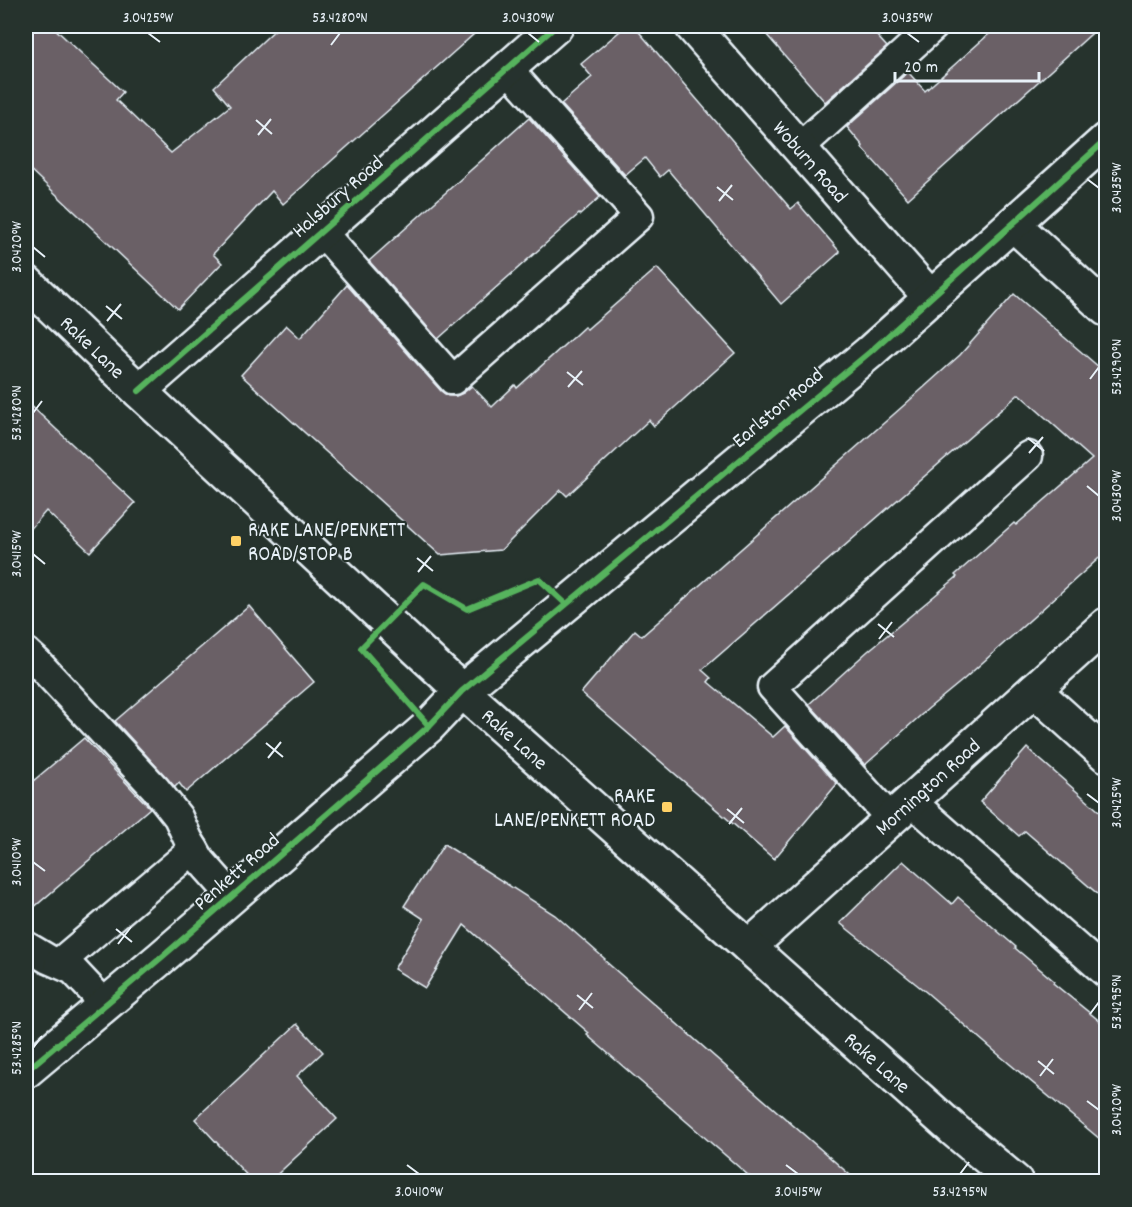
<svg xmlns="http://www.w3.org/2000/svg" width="1132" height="1207" font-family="Dekko,sans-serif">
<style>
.building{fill:#6a6066;stroke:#e8f1f8;stroke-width:1.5}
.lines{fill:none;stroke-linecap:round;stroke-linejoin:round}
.service-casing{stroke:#e8f1f8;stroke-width:33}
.minor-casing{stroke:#e8f1f8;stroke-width:38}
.secondary-casing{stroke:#e8f1f8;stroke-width:38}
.service{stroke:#26332d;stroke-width:28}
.minor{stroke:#26332d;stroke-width:33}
.secondary{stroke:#26332d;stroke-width:33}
.cycleway-casing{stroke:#26332d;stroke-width:10}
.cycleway{stroke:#56b35d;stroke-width:6}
.ticks{fill:none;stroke:#e8f1f8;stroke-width:2}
.poi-dot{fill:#ffd166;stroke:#26332d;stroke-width:2}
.labels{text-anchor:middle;stroke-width:4.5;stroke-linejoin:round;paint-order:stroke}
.street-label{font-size:21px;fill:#e8f1f8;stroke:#26332d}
.poi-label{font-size:21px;fill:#e8f1f8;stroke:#26332d;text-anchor:start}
.neatline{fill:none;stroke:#e8f1f8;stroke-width:2}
.ticks-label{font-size:15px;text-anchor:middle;fill:#e8f1f8}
</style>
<rect width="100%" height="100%" fill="#26332d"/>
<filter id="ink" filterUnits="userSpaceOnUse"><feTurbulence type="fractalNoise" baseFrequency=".0167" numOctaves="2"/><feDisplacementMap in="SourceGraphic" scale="12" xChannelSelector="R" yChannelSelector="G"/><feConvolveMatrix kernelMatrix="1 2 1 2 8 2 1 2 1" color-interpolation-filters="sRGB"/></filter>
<g filter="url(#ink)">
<g class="building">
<polygon points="26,26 52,26 123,92 116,100 171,153 230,106 214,87 279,26 483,26 283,204 272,191 213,254 222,263 178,309 26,166"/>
<polygon points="626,26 634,26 791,209 798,203 840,252 781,304 668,170 660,177 645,158 625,175 561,104 592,77 581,64"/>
<polygon points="759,26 868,26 887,47 825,102"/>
<polygon points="998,26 1100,26 908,199 862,148 863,146 847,127 908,72 925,91"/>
<polygon points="529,118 600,197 580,215 579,214 438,339 369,261"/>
<polygon points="657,268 735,353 654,426 649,420 567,496 561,490 501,550 440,555 241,375 286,325 300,338 347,285 441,391 448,396 456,396 463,393 472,386 492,407 515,385 517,388 584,327 587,329"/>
<polygon points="1014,294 1107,374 1107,551 963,680 929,708 865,765 809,704 868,651 957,577 955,575 1014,523 1016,525 1092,459 1019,394 702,670 711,678 708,682 773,737 785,726 837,784 774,859 581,693 635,630 642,636 902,407 960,355"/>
<polygon points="26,401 135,503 90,552 46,511 26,534"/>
<polygon points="249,606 314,682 186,792 179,783 175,787 115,721"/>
<polygon points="84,738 150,808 26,914 26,787"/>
<polygon points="1027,748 1107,818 1107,902 1025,831 1019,836 980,802"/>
<polygon points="444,844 555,915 605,959 604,960 858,1182 756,1182 587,1035 589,1033 464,925 425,988 394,969 424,919 404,906"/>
<polygon points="903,861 952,904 958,897 1016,947 1015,948 1054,981 1053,983 1107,1027 1107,1145 999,1055 926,992 840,923"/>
<polygon points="297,1024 323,1052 297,1076 337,1119 269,1182 253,1182 195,1119"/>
</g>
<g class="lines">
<defs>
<g id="service">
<polyline points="799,148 934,26"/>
<polyline points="321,231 453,380 639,216 507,68"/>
<polyline points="26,652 38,663 155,788 178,817 188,839 201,861 232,896"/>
<polyline points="911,801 1106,973"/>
<polyline points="891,819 772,687 1028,456"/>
<polyline points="26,946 48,959 73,970 105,1004"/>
<polyline points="59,963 194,849"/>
</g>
<g id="minor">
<path id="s1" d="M692,26L931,298"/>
<polyline points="1013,224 1106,309"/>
<polyline points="139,391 556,26"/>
<polyline points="1034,690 1106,755"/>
<path id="s2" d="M749,947L1106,625"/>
<polyline points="26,1071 162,957 429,726 462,691 870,352 1106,140"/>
</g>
<g id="secondary">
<path id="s3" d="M26,282L139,391L462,691L954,1130L1016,1182"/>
</g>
</defs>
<use href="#service" class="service-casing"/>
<use href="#minor" class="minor-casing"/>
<use href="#secondary" class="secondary-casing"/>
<use href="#service" class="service"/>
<use href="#minor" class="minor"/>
<use href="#secondary" class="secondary"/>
<defs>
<g id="cycleway">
<polyline points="139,391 556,26"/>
<polyline points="429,726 361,648 424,584 467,609 539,579 566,604"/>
<polyline points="26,1071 162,957 429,726 462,691 870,352 1106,140"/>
</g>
</defs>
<use href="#cycleway" class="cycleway-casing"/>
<use href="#cycleway" class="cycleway"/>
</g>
</g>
<path class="ticks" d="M148,33L160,42M528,33L539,42M907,33L919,42M331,45L340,33M256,120L272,134M258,135L271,119M1087,179L1099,188M717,187L733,200M719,201L732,185M33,247L45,257M106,306L122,319M107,321L121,304M567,372L583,385M1090,379L1099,367M568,387L582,371M33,413L42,401M1028,438L1044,451M1029,453L1043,437M1087,486L1099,496M33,554L45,564M417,558L433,571M418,572L431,556M878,624L894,637M879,639L892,622M266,743L283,757M268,758L281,742M1087,794L1099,803M727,809L744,823M729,824L742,808M33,862L45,871M116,929L132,942M118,944L131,927M577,995L593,1008M579,1010L592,993M1090,1014L1099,1002M33,1048L42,1036M1038,1061L1054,1074M1040,1076L1053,1059M1087,1101L1099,1110M407,1165L419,1174M786,1165L798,1174M960,1174L969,1162"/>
<g class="poi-dot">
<rect x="230" y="535" width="12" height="12" rx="3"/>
<rect x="661" y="801" width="12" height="12" rx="3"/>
</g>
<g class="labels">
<g class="street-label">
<text dy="7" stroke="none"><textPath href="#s1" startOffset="180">Woburn Road</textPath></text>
<text transform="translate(337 196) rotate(-41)" y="7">Halsbury Road</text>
<text dy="7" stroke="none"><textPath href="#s3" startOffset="93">Rake Lane</textPath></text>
<text transform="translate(777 407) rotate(-40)" y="7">Earlston Road</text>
<text dy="7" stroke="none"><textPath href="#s3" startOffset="669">Rake Lane</textPath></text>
<text dy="7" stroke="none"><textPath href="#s2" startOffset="240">Mornington Road</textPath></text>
<text transform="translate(236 871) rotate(-41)" y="7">Penkett Road</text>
<text dy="7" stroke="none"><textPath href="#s3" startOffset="1155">Rake Lane</textPath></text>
</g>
<g class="poi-label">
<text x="248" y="536">RAKE LANE/PENKETT<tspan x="248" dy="24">ROAD/STOP B</tspan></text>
<text x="655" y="802" text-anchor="end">RAKE<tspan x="655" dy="24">LANE/PENKETT ROAD</tspan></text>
</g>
</g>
<rect width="1132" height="1207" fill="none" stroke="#26332d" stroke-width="66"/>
<path d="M895 72v9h144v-9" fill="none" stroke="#e8f1f8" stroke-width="3"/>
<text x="904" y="72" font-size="18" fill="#e8f1f8" stroke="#26332d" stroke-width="4.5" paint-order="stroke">20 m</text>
<rect x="33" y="33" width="1066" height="1141" class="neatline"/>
<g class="ticks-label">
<text x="148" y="22">3.0425°W</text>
<text x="340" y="22">53.4280°N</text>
<text x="528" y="22">3.0430°W</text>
<text x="907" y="22">3.0435°W</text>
<text transform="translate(1116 188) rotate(-90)" y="5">3.0435°W</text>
<text transform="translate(16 247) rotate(-90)" y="5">3.0420°W</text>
<text transform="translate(1116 367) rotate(-90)" y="5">53.4290°N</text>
<text transform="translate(16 413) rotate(-90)" y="5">53.4280°N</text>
<text transform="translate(1116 496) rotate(-90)" y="5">3.0430°W</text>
<text transform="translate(16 554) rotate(-90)" y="5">3.0415°W</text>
<text transform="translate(1116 803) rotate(-90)" y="5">3.0425°W</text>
<text transform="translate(16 862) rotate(-90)" y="5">3.0410°W</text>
<text transform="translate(1116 1002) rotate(-90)" y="5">53.4295°N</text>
<text transform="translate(16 1048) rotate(-90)" y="5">53.4285°N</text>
<text transform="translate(1116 1110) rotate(-90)" y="5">3.0420°W</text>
<text x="419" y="1196">3.0410°W</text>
<text x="798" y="1196">3.0415°W</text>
<text x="960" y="1196">53.4295°N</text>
</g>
</svg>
